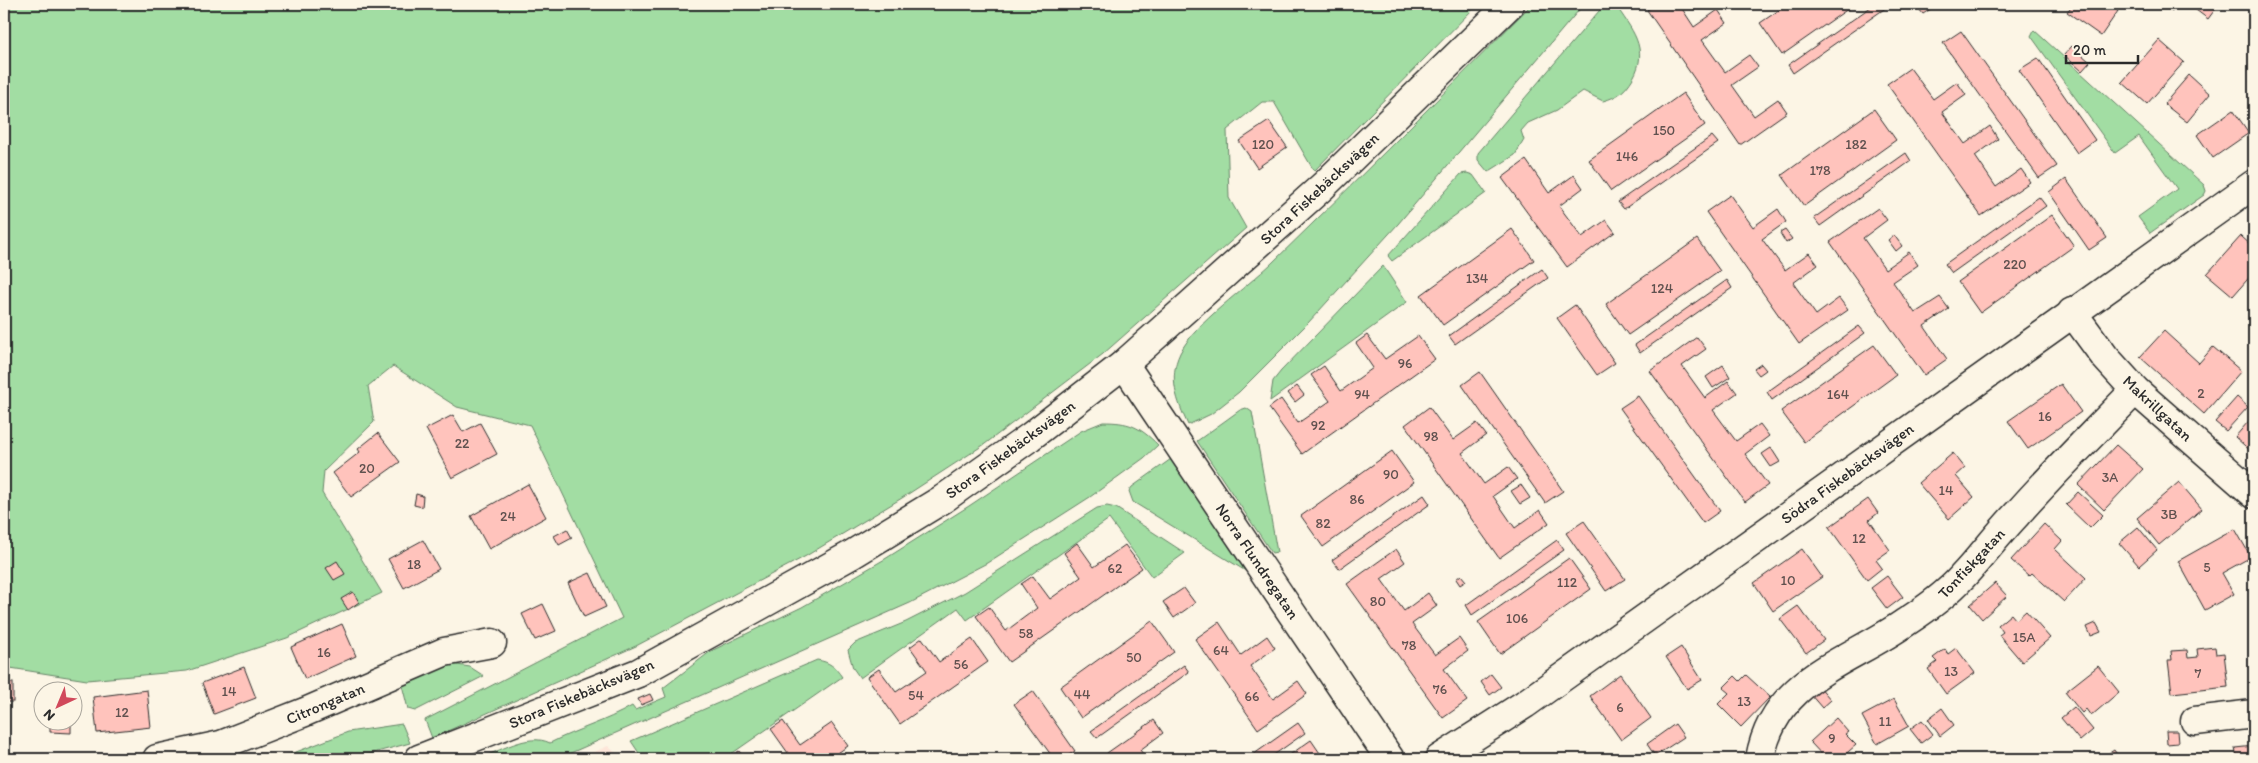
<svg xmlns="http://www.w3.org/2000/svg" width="2258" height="763" font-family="Itim,sans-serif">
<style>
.built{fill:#fde6d9}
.green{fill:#a2dda3;stroke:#668467}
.building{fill:#ffc3bc;stroke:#2b2b2b}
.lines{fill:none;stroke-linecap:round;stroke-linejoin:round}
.minor-casing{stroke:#2b2b2b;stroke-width:31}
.tertiary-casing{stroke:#2b2b2b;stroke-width:31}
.minor{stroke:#fcf5e5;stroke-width:28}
.tertiary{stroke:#fcf5e5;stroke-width:28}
.labels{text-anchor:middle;stroke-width:4;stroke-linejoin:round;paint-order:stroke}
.number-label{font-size:14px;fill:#60514f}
.street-label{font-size:16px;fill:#2b2b2b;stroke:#fcf5e5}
</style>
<rect width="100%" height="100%" fill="#fcf5e5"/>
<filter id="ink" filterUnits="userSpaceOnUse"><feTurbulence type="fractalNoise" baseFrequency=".02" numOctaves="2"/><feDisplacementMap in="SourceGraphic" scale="10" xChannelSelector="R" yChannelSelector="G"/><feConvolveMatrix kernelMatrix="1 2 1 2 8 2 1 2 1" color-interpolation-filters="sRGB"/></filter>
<g filter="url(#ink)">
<polygon class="built" points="608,746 622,759 578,759"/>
<g class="green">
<polygon points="4,4 1478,4 1314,171 1274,102 1262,102 1227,130 1229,198 1246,228 1103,354 985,444 902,498 806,556 636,646 432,738 425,720 622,618 530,425 457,407 393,366 368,386 374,422 324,471 322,493 382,593 287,638 187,671 87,680 4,667"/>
<path d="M1532,4H1584L1398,224L1308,323L1239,392L1211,414L1188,425C1177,401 1168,378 1180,353C1194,324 1247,287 1272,263C1360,178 1446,91 1532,4Z"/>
<path d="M1605,4H1615C1631,29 1650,48 1633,78C1625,91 1618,97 1603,101L1583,91L1557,110L1528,123L1521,131L1524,140L1515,155L1488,172L1478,160V153Z"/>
<polygon points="2034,30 2204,185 2206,191 2204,195 2150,233 2138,217 2177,189 2139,136 2115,153 2031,36"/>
<polygon points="1467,173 1473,175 1486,193 1392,261 1388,256 1461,174"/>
<polygon points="1383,266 1407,302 1270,401 1273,381 1281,371"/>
<polygon points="1246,408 1252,412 1277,552 1272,553 1197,441 1240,410"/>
<path d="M1103,422C1129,422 1139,426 1158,445L1144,458L1090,497L987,563L910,603L557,759H477C499,752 528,732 550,743C577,729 605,722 632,706L635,710L666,697L663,688L711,651L802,607L885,559L969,506L1081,431Z"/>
<polygon points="1171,459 1195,487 1249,573 1133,502 1129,491 1132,487"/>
<polygon points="1107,506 1116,508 1185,553 1152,577 1109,519 967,620 958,608 860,678 853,668 848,650 855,643 906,622 965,592 1097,508"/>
<path d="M817,660C830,662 835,667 842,677L724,759H643L631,741Z"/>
<polygon points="451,664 470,667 484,676 415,711 408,709 402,685 434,668"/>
<polygon points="402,724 410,743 351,759 278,759 348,732"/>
</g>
<g class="building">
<polygon points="1656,4 1679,4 1694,27 1718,10 1727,23 1702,40 1725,72 1749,55 1758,67 1732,85 1754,116 1778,99 1787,112 1740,145 1647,10"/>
<polygon points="1788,4 1855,4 1782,55 1760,23"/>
<polygon points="1875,4 1885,4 1887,7 1793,73 1788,65"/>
<polygon points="1915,4 1938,4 1923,14"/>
<polygon points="2073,4 2108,4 2118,11 2101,36 2067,12"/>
<polygon points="2161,4 2179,4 2172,12"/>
<polygon points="2188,4 2219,4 2208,19"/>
<polygon points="1961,31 2057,166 2039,178 1943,43"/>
<polygon points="2159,40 2184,62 2147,104 2122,82"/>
<polygon points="2072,46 2090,62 2082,71 2064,55"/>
<polygon points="2038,58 2095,140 2077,153 2019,70"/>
<polygon points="1910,68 1933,99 1957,82 1966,95 1942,112 1965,144 1990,126 1998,139 1975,156 1996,187 2021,169 2030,182 1981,216 1887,84"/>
<polygon points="2189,75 2210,94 2187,122 2164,104"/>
<polygon points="1683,93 1705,125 1611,191 1589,160"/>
<polygon points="1874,109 1896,140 1804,206 1782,175"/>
<polygon points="2233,110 2249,133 2213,158 2197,135"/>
<polygon points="1269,121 1287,147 1257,168 1239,141"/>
<polygon points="1712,136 1718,143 1624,209 1618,202"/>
<polygon points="1906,153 1911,161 1820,226 1814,218"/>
<polygon points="1526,160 1549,193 1574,175 1583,188 1559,206 1582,237 1606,220 1615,232 1567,267 1502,178"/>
<polygon points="2066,179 2107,238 2089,250 2049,192"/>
<polygon points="1730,195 1753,227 1778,209 1786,222 1762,239 1785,270 1809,253 1818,265 1793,283 1816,315 1839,298 1848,310 1799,344 1706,212"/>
<polygon points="2039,197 2046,206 1952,273 1945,264"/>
<polygon points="1878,208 1887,220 1863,238 1885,269 1909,252 1918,265 1893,282 1915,313 1940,297 1949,309 1924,326 1947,359 1924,375 1830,242"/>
<polygon points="2052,215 2074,246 1980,313 1958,282"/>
<polygon points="1512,229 1534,260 1443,325 1421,295"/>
<polygon points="1785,230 1792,239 1786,243 1780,233"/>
<polygon points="1894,235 1902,246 1896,251 1888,240"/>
<polygon points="2241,236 2254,248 2254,272 2233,296 2207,274"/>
<polygon points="1697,239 1720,271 1628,335 1606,304"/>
<polygon points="1542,269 1548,278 1455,344 1449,336"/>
<polygon points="1727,280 1732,288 1640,353 1635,345"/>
<polygon points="1575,305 1615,363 1597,375 1557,318"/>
<polygon points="1859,326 1865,333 1772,400 1767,392"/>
<polygon points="2164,331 2199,363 2213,347 2241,371 2204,414 2140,357"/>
<polygon points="1367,335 1385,359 1418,336 1435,359 1302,454 1269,408 1281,399 1298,423 1330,401 1311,375 1324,366 1341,391 1373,368 1356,343"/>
<polygon points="1697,337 1706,349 1682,366 1705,398 1728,381 1737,393 1713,410 1736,441 1760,424 1769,436 1745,454 1768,485 1745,502 1650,371"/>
<polygon points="1874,345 1896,375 1804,442 1781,411"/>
<polygon points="1761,364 1766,370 1759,375 1754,369"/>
<polygon points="1723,365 1730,377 1713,388 1706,377"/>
<polygon points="1480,372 1563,491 1545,503 1462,385"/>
<polygon points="2061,384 2081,412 2028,449 2008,421"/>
<polygon points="1297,386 1304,395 1295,402 1288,393"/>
<polygon points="1638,396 1720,511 1703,523 1620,408"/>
<polygon points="2237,397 2248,407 2226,431 2215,422"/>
<polygon points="1429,407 1453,440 1477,423 1486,435 1462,453 1484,484 1508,467 1517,479 1493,496 1515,528 1540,510 1549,523 1499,558 1405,425"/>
<polygon points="453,415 463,432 480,423 497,454 452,478 426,429"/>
<polygon points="2254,415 2254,454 2235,437"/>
<polygon points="378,433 400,462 351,497 333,473 360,452 358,449"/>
<polygon points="2116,445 2143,469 2104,510 2078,485"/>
<polygon points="1771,448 1780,462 1771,467 1762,454"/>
<polygon points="1392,451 1414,482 1323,547 1301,516"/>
<polygon points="1953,453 1965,468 1956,476 1974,497 1949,519 1918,483"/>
<polygon points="2179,482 2202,509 2159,545 2137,518"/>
<polygon points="528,484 546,517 489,549 471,516"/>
<polygon points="1521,485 1530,498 1520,504 1511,491"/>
<polygon points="2078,492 2103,515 2090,528 2066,505"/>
<polygon points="416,494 423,496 422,507 414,505"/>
<polygon points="1424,495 1430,504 1339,569 1332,560"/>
<polygon points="1868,499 1878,513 1869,520 1890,550 1876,560 1882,568 1867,580 1829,527"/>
<polygon points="1584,521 1625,579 1606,591 1566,533"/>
<polygon points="2044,524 2062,541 2055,549 2086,578 2064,602 2032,573 2029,576 2011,560"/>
<polygon points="2138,527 2157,550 2139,566 2119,543"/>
<polygon points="567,529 572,538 559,545 554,536"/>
<polygon points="2235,529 2251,557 2222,573 2234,594 2205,610 2178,561"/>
<polygon points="423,540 439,569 404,588 388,559"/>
<polygon points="1557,540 1564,550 1472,615 1466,605"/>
<polygon points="1077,543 1094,567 1125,545 1142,568 1009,662 976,616 989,607 1006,631 1037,608 1021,584 1033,576 1050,599 1081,577 1064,553"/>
<polygon points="1396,549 1405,562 1381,579 1404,611 1428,593 1437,606 1412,624 1435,655 1459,638 1468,651 1444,669 1467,701 1443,718 1347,584"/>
<polygon points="1802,549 1822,577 1773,611 1754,583"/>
<polygon points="1569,558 1591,589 1500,654 1478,622"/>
<polygon points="337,561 345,574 334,580 326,568"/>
<polygon points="590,573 606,607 584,617 568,583"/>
<polygon points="1461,575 1466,581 1460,585 1456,579"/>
<polygon points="1887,576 1903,597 1887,609 1871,588"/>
<polygon points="1995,583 2007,596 1982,619 1970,605"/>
<polygon points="1184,588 1195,603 1174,618 1163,602"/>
<polygon points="353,592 359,602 348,610 341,599"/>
<polygon points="543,604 556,631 535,640 522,614"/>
<polygon points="1798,606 1824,640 1806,653 1780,619"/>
<polygon points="2026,611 2050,638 2022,662 1999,635 2003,632 1998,625 2011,614 2016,620"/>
<polygon points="1152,621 1174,652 1081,718 1060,687"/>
<polygon points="1219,622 1241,655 1267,636 1275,648 1250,666 1273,699 1298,681 1307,694 1258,729 1195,639"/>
<polygon points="2096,623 2101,632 2091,636 2087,627"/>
<polygon points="342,624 356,656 305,679 291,647"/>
<polygon points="922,638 939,662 972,639 988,662 900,724 867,677 879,669 896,692 927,671 910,647"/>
<polygon points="1681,647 1702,680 1687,689 1666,657"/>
<polygon points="2215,647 2216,654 2224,653 2228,687 2172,693 2168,660 2172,660 2171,651 2187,650 2188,658 2198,657 2197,649"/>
<polygon points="1956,648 1975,673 1946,694 1928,669 1937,662 1933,658 1945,649 1948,654"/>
<polygon points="1184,665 1189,672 1097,738 1091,731"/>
<polygon points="2098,666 2119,692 2091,716 2086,709 2082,713 2065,692"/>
<polygon points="244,667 256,698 214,714 202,683"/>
<polygon points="1491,674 1501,687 1490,695 1481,682"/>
<polygon points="1620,674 1651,718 1621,740 1590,696"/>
<polygon points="1746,675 1770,697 1741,727 1718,704 1729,693 1723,688 1735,676 1740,681"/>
<rect x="4" y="683" width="9" height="19"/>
<polygon points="1819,686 1831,700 1822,708 1810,694"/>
<polygon points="51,688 72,689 72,690 51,690"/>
<polygon points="147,690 151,727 97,733 93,697"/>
<polygon points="1033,691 1075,751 1063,759 1054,759 1014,704"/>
<polygon points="650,694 653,700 641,705 638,699"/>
<polygon points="1894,699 1909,726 1877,744 1862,716"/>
<polygon points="2074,707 2093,730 2080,741 2061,718"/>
<polygon points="1942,708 1954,725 1940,736 1928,719"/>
<polygon points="1836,718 1848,732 1845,734 1856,745 1840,759 1826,759 1810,742"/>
<polygon points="50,720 71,720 71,733 50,732"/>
<polygon points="1154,720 1163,733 1140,750 1147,759 1111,759 1107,753"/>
<polygon points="1922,720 1933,734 1921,743 1910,729"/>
<polygon points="783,721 800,745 832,723 848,746 829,759 779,759 788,753 771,729"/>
<polygon points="1298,723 1305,733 1268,759 1247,759"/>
<polygon points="1675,724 1684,737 1655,756 1647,744"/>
<polygon points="2166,731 2177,731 2178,743 2167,744"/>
<polygon points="1311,740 1324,759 1284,759"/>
<polygon points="2254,746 2254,759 2237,759 2235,748"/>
<polygon points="2114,750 2120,759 2100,759"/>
<polygon points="739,751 745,759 727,759"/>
</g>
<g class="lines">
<defs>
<g id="minor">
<polyline points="2072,312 2105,357 2135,390 2254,494"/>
<polyline points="1124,364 1390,759"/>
<polyline points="2195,721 2254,714"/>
<polyline points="157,759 221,745 305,712 444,652 492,643"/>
<polyline points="1439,759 1525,704 2254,184"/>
<path d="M1760,759C1774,678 1848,663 1906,622C1926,609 1946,595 1962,577C1981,557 1998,534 2017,514C2055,471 2096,431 2135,390"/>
</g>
<polyline id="tertiary" points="419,759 638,673 851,555 943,499 1030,437 1124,364 1323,186 1510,4"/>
</defs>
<use href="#minor" class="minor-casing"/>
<use href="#tertiary" class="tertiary-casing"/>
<use href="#minor" class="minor"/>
<use href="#tertiary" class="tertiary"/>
</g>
</g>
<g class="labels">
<g class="number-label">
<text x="1664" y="135">150</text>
<text x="1263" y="149">120</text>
<text x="1856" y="149">182</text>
<text x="1627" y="161">146</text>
<text x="1820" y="175">178</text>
<text x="2015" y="269">220</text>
<text x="1477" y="283">134</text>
<text x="1662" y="293">124</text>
<text x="1405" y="368">96</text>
<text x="2201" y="398">2</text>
<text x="1362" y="399">94</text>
<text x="1838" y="399">164</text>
<text x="2045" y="421">16</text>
<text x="1318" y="430">92</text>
<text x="1431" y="441">98</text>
<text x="462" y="448">22</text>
<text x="367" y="473">20</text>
<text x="1391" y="479">90</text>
<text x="2110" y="482">3A</text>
<text x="1946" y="495">14</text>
<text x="1357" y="504">86</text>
<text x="2169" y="519">3B</text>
<text x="508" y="521">24</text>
<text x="1323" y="528">82</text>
<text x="1859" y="543">12</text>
<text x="414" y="569">18</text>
<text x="2207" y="572">5</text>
<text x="1115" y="573">62</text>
<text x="1788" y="585">10</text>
<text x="1567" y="587">112</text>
<text x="1378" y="606">80</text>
<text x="1517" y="623">106</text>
<text x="1026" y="638">58</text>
<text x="2024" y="642">15A</text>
<text x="1409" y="650">78</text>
<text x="1221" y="655">64</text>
<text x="324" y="657">16</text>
<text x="1134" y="662">50</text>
<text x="961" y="669">56</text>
<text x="1951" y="676">13</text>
<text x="2198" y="678">7</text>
<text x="1440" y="694">76</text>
<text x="229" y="696">14</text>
<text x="1082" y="699">44</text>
<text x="916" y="700">54</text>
<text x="1252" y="701">66</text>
<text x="1744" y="706">13</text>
<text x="1620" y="712">6</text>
<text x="122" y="717">12</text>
<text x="1885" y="726">11</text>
<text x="1832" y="743">9</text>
</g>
<g class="street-label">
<text transform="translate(1319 188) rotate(-43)" y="6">Stora Fiskebäcksvägen</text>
<text transform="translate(2158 408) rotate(43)" y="6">Makrillgatan</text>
<text transform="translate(1010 449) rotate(-36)" y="6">Stora Fiskebäcksvägen</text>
<text transform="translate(1847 473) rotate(-36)" y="6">Södra Fiskebäcksvägen</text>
<text transform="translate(1258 561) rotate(56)" y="6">Norra Flundregatan</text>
<text transform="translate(1971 563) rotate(-47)" y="6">Tonfiskgatan</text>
<text transform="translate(581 693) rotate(-23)" y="6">Stora Fiskebäcksvägen</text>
<text transform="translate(325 703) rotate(-23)" y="6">Citrongatan</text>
</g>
</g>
<rect width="2258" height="763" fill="none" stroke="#fcf5e5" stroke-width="20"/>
<rect x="10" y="10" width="2238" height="743" fill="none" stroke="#2b2b2b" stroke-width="2" filter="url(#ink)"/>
<g transform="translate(58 706) rotate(224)"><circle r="24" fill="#fcf5e5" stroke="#a8a49b"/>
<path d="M0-4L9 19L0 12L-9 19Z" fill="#d1495b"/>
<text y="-8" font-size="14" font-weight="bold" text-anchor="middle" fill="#2b2b2b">N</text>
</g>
<path d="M2066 55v8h72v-8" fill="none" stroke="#2b2b2b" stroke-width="2.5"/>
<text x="2073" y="55" font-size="15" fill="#2b2b2b" stroke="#fcf5e5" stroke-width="4" paint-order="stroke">20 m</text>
</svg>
